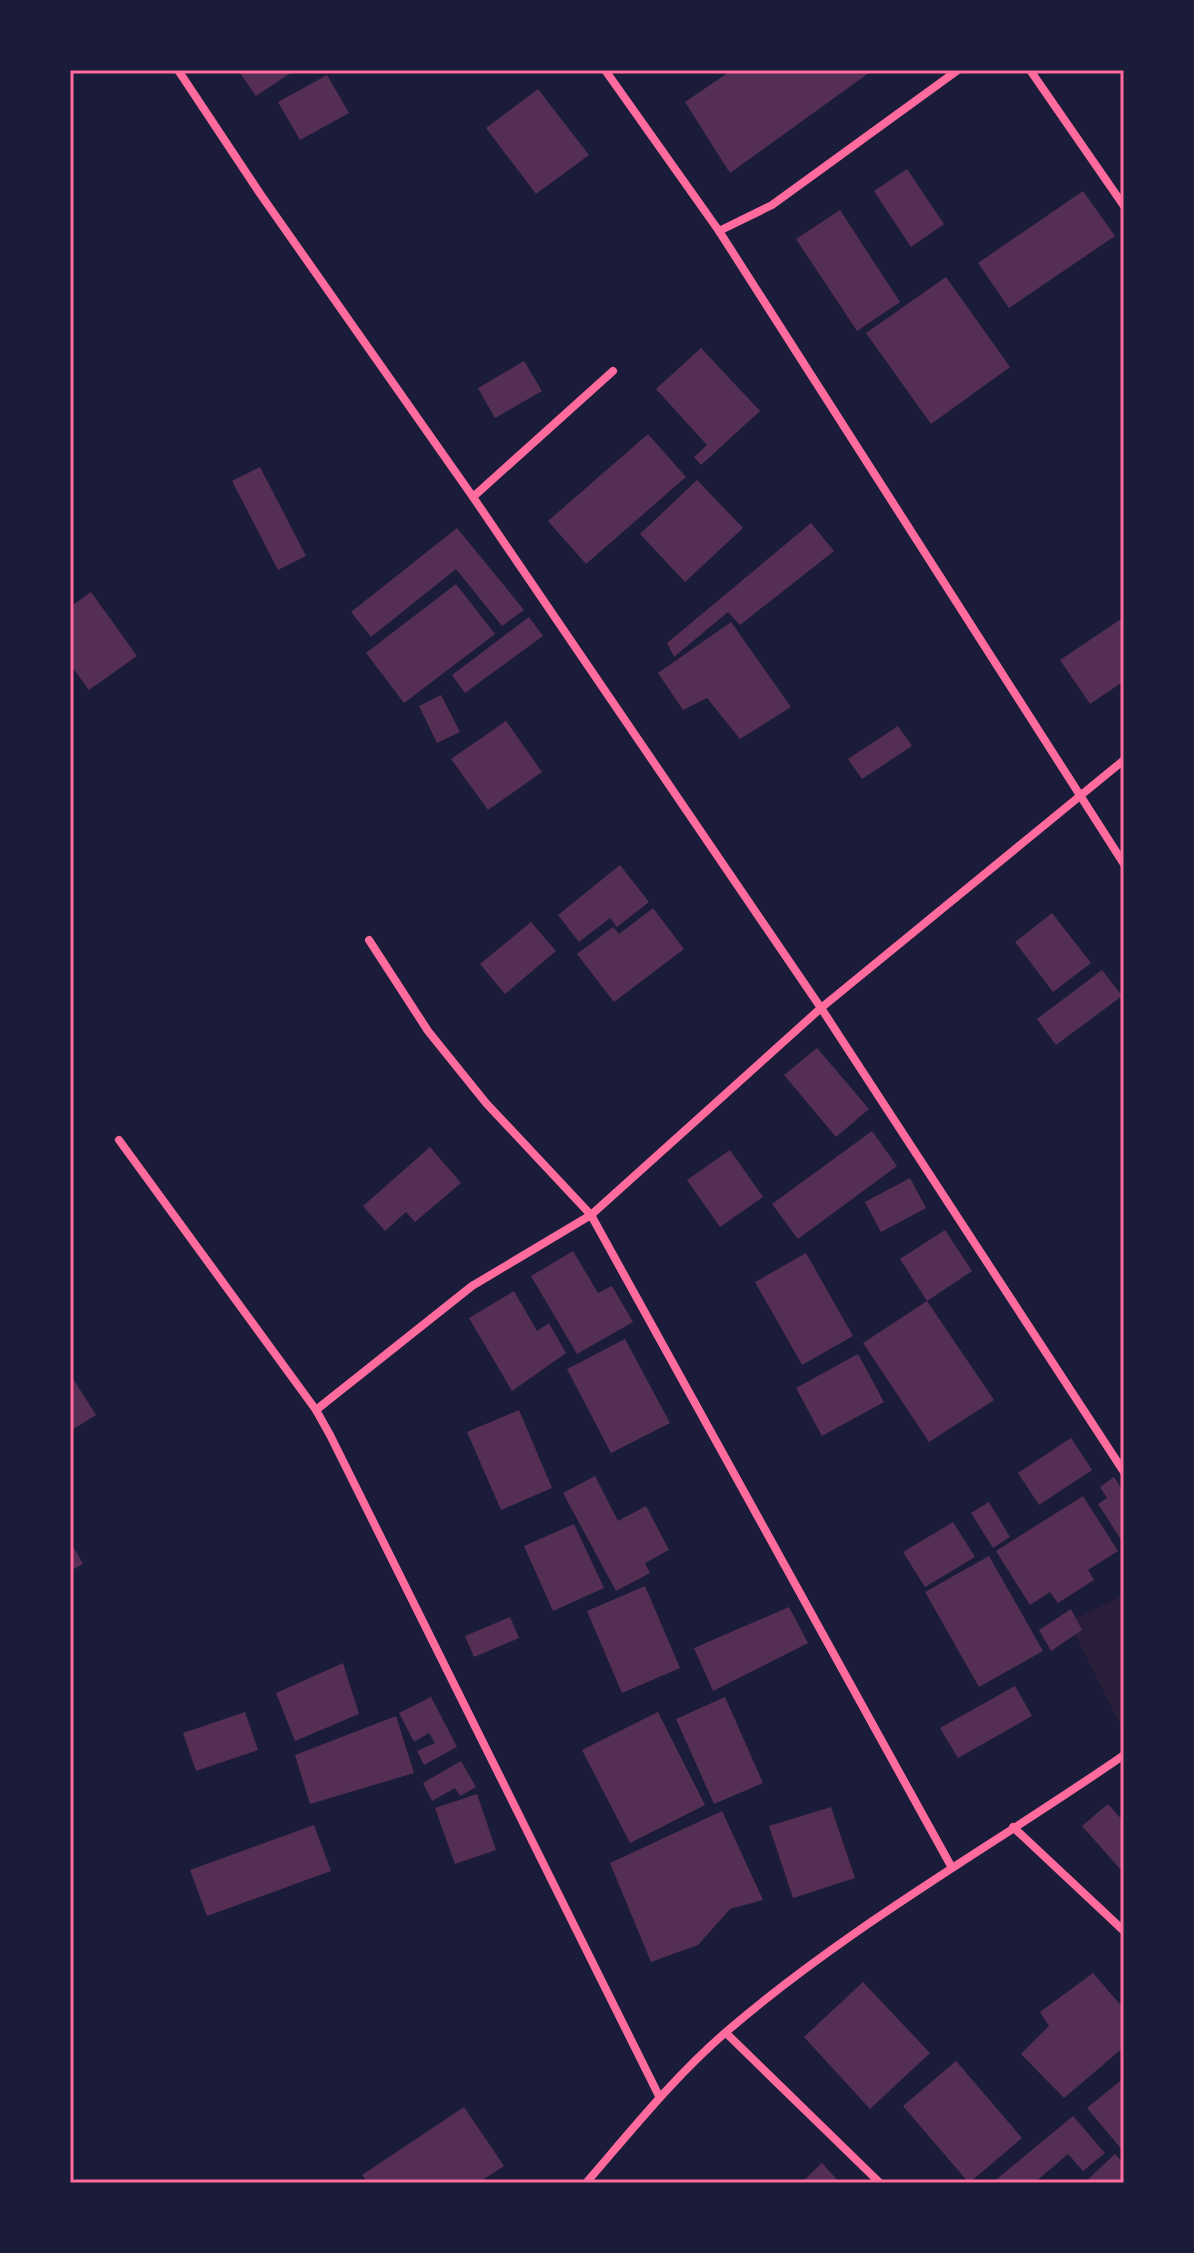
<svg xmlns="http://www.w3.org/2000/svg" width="1194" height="2253" font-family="'Alegreya Sans',sans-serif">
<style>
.green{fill:#2a1e3b}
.building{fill:#542f53}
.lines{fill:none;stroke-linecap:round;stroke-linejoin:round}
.minor{stroke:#ff6b9d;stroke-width:8}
.neatline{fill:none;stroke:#ff6b9d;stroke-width:3}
</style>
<rect width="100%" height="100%" fill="#1b1b3a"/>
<polygon class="green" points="1124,1595 1124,1725 1121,1727 1069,1622"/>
<g class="building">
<polygon points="238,70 295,70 256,96"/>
<polygon points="732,70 873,70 730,173 685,102"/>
<polygon points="327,75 349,113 300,140 278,102"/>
<polygon points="538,89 589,155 536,194 486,128"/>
<polygon points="907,169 944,224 911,247 874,191"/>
<polygon points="1083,191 1115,236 1009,308 978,263"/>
<polygon points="840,210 900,302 857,331 796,239"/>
<polygon points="946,277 1010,367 931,424 866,333"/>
<polygon points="701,348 760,411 701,465 694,457 707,445 656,389"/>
<polygon points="524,361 542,391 495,418 478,388"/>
<polygon points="648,434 686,477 586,564 548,521"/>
<polygon points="260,467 306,556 278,570 232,481"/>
<polygon points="697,480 743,528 685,582 640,534"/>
<polygon points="811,523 834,551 740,625 728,612 674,657 667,643"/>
<polygon points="457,528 524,610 502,626 456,569 371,637 351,612"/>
<polygon points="456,584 495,634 404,703 366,653"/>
<polygon points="91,592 137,656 89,690 70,664 70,607"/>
<polygon points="529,617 543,636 465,693 452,675"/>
<polygon points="1124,617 1124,681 1090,704 1060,660"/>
<polygon points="731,622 791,707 740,739 707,698 683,710 658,673"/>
<polygon points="441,695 460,732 437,743 419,706"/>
<polygon points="506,721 542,772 488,810 451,759"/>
<polygon points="898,726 912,746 862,779 848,759"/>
<polygon points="620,865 649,902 617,927 610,918 579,942 558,915"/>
<polygon points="653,908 684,949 614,1002 577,954 613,927 619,934"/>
<polygon points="1052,913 1091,963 1053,992 1015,942"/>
<polygon points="531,922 556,951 505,994 480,964"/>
<polygon points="1102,970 1122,996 1056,1045 1037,1019"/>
<polygon points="817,1048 869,1109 836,1137 784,1075"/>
<polygon points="872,1131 897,1166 798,1239 772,1204"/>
<polygon points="430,1147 461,1183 415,1222 406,1212 385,1231 363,1206"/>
<polygon points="730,1150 763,1197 720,1227 687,1180"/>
<polygon points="910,1178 926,1208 881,1232 865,1202"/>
<polygon points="945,1230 972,1271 927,1301 900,1259"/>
<polygon points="573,1251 598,1293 612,1286 633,1322 577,1354 531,1276"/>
<polygon points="806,1253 853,1336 802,1365 755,1282"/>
<polygon points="514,1291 537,1331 549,1323 566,1353 512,1391 469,1318"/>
<polygon points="927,1301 994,1400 929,1442 863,1343"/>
<polygon points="625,1339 670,1423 611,1453 567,1369"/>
<polygon points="858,1354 884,1402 822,1436 796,1388"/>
<polygon points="70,1374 96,1415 70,1431"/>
<polygon points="519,1410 552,1488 501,1510 467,1432"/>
<polygon points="1071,1438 1092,1470 1039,1505 1018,1473"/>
<polygon points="595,1476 618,1521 646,1506 669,1550 645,1563 650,1573 616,1591 563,1493"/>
<polygon points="1114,1477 1124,1493 1124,1544 1098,1504 1107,1498 1100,1487"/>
<polygon points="1083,1496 1118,1551 1088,1570 1094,1580 1058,1603 1050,1592 1030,1605 996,1551"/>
<polygon points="989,1502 1010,1537 993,1548 971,1513"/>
<polygon points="953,1522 975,1557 925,1587 903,1552"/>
<polygon points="574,1524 604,1588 553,1611 524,1546"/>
<polygon points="70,1541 83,1564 70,1571"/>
<polygon points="989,1556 1043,1651 979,1687 925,1592"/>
<polygon points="645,1586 680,1668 622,1693 587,1611"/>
<polygon points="789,1607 808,1643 713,1691 694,1648"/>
<polygon points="1071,1609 1082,1630 1051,1651 1039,1630"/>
<polygon points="510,1617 519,1638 474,1657 465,1636"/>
<polygon points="343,1663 359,1714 295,1741 276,1693"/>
<polygon points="1015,1686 1032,1716 958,1758 940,1728"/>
<polygon points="431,1697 457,1747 424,1765 417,1751 435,1743 429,1733 414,1742 399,1713"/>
<polygon points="725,1697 763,1783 714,1804 676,1719"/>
<polygon points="245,1712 258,1750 196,1771 183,1733"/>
<polygon points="658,1712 705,1805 630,1843 582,1750"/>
<polygon points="396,1716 414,1773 310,1804 295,1755"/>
<polygon points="461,1761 476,1787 460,1796 455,1788 432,1801 423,1783"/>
<polygon points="477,1794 496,1850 455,1864 435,1808"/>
<polygon points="1108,1804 1124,1822 1121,1870 1082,1826"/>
<polygon points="831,1807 855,1878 793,1898 769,1826"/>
<polygon points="722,1811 763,1900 730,1909 698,1945 651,1962 610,1863"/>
<polygon points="314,1825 331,1871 207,1916 190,1870"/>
<polygon points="1093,1973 1124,2009 1124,2047 1064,2098 1021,2054 1049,2026 1040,2012"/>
<polygon points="863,1982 930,2053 870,2109 804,2037"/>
<polygon points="956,2061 1022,2138 969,2183 903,2106"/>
<polygon points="1124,2078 1124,2152 1087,2108"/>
<polygon points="464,2107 504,2166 478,2183 368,2183 362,2175"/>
<polygon points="1073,2116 1105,2153 1083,2171 1068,2154 1034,2183 992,2183"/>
<polygon points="1115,2154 1124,2164 1124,2183 1084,2183"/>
<polygon points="822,2163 840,2183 801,2183"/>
</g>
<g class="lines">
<g class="minor">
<polyline points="178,70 261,195 473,497 821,1008 1124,1472"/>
<polyline points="605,70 719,231 1124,864"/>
<polyline points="1030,70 1124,206"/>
<polyline points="719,231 772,205 958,70"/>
<polyline points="473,497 613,371"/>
<polyline points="369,940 428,1031 486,1103 591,1215 951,1866"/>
<polyline points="119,1140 316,1410 330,1435 659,2096"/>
<polyline points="316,1410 472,1286 591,1215 821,1008 1124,760"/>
<polyline points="1013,1827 1124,1931"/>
<polyline points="726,2033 880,2183"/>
<path d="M586,2183C631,2131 674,2077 726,2032C849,1926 991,1847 1124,1755"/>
</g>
</g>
<rect width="1194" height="2253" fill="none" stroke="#1b1b3a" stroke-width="144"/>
<rect x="72" y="72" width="1050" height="2109" class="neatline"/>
</svg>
